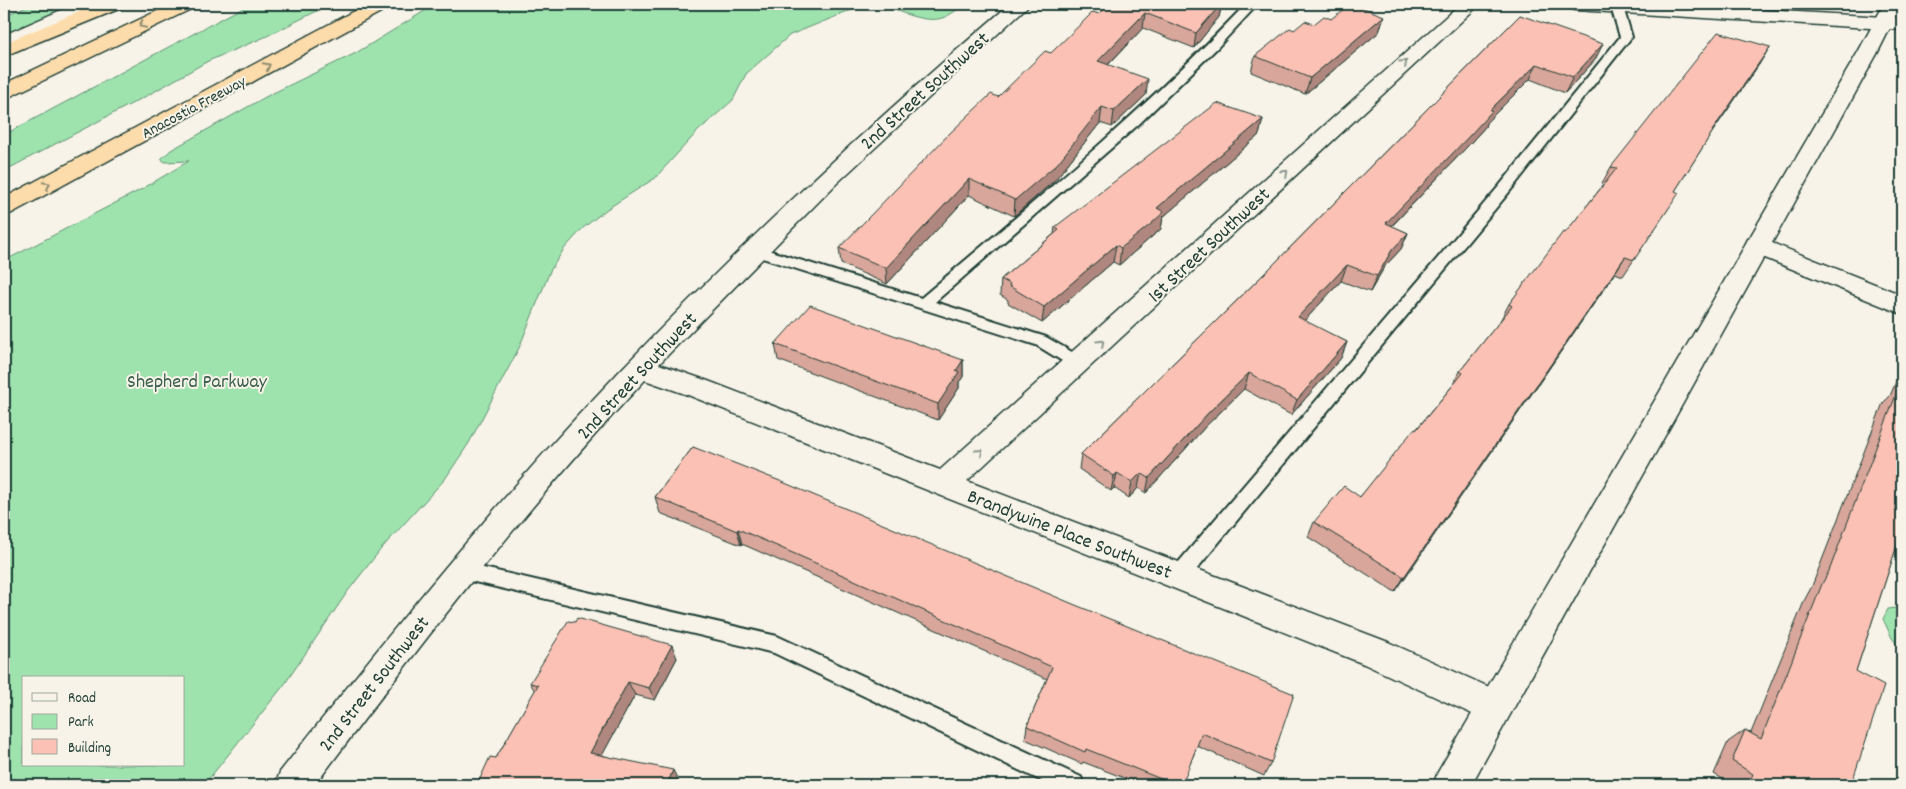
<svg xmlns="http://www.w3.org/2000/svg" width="1906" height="789" font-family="Dekko,sans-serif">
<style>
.green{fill:#9ee3ae;stroke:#5e9071;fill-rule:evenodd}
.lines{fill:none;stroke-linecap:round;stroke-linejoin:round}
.service-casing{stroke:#1f3d34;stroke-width:4}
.minor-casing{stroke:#1f3d34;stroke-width:3}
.tertiary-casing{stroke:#1f3d34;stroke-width:3}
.motorway-casing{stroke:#1f3d34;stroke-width:3}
.service{fill:#f7f3e8;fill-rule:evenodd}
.minor{fill:#f7f3e8;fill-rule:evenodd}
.tertiary{fill:#f7f3e8;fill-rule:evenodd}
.motorway{fill:#fddcac;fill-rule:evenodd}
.wall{fill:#d8a69b;stroke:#1f3d34}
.shaded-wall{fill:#b0877e;stroke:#1f3d34}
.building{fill:#fbc1b4;stroke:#1f3d34}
.oneway{stroke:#8e8c70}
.oneway2{stroke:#8b988e}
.labels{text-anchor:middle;stroke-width:4;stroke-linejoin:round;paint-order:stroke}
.far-street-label{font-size:16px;fill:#1f3d34;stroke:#f7f3e8}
.street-label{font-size:20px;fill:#1f3d34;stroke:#f7f3e8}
.park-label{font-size:20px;fill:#385e4c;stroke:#f7f3e8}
</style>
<rect width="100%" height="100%" fill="#f7f3e8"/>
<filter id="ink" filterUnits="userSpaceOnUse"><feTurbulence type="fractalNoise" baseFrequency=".02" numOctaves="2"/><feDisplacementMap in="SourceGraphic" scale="10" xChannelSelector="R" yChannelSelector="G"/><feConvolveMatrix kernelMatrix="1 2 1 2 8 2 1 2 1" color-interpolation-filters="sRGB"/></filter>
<g filter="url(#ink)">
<g class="green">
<polygon points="31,4 77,4 4,35 4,16"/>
<polygon points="249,4 331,4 265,37 208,61 150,94 4,171 4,135"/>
<path d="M436,4H867L790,35L746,74L733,100L698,131L655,178L607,209L583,228L564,249L550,271L519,348L469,443L445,479L381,549L348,591L284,685L204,785H4V261L142,189L189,161L165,162L161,159L171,150L269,95L356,53ZM24,678H184V765H24Z"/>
<path d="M880,4H966C959,8 952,14 945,17C926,25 898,11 880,4Z"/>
<polygon points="1902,607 1902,651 1892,638 1883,619 1888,609"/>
</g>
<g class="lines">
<defs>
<g id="service">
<path d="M1246,4H1258L1218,47L1139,124L935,302L1046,337L1084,359L1086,363L1084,367L1078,369L1072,367L1036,345L750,254L748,251L750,248L755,246L921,298C1033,203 1145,110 1246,4Z"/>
<polygon points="1617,4 1623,7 1632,37 1630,39 1510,191 1186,582 1179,584 1172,582 1170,576 1172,570 1500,185 1620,37 1611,7"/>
<polygon points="462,563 777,636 1081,777 1084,785 1050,785 774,653 462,579 455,577 453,571 455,565"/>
</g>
<g id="minor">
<path d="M1010,4H1030L835,185L659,364L708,381L940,470L1460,4H1480L967,481L1388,642L1507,695L1512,707L1507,719L1495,723L1483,719L1364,664L688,395L645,380C526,507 419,646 315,785H275L280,772C378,648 478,524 585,408C718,265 862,131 1010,4Z"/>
<polygon points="1566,4 1657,4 1902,18 1902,30 1575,10 1568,8"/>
<polygon points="1757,237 1902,295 1902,314 1748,251 1745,245 1748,239"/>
</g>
<g id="tertiary">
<polygon points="75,4 99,4 97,8 4,48 4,35"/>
<polygon points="1884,4 1902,4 1878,52 1471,785 1433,785 1438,772 1858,52"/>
</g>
<g id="motorway">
<polygon points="98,4 123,4 121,8 4,56 4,43"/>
<polygon points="172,4 195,4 193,8 11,96 4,98 4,84"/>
<polygon points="367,4 390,4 388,8 12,213 4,215 4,198"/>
</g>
</defs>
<use href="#service" class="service-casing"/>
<use href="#minor" class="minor-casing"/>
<use href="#tertiary" class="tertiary-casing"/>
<use href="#motorway" class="motorway-casing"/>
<use href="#service" class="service"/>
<use href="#minor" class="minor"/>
<use href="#tertiary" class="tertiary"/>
<use href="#motorway" class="motorway"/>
</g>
<g class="wall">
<polygon points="1110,4 1222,4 1219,17 1194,48 1143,28 1108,65 1146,95 1112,127 1100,123 1055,180 1014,216 969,195 887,284 841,264 839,248 998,97 1099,14"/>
<polygon points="1520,15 1595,60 1565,93 1530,79 1486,123 1485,127 1465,149 1392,226 1408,233 1401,249 1385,266 1370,292 1341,281 1304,321 1347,342 1341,358 1291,415 1244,389 1205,427 1146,493 1138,488 1129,498 1114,488 1111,491 1079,469 1081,454 1271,267"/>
<polygon points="1384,16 1379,32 1305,94 1251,72 1255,56 1294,30 1331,19"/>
<polygon points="1760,63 1713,131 1675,191 1668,209 1623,276 1615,273 1395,592 1308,537 1314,522 1360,497 1453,385 1460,371 1500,321 1509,304 1604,184 1602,183 1611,167"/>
<polygon points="1263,119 1259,135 1163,217 1161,229 1148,240 1119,265 1113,262 1042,323 1008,303 1008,300 1000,295 1001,279 1054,234 1055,227"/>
<polygon points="775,344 963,360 963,377 959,382 959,388 938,420 778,360"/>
<polygon points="1902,367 1902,530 1856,671 1853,779 1860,785 1733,785 1714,774 1728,742 1745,730 1751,733 1805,599 1812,586 1883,403 1890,396"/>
<polygon points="693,447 1271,763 1264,776 1197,746 1182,785 1142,785 1083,762 1082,764 1025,739 1027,726 1047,679 742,544 741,545 660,513 655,497"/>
<polygon points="677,658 655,700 635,695 602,755 679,782 678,785 477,785 496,758 535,691 530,683"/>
</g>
<g class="shaded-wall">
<polygon points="1221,4 1222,4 1219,17 1194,48 1196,33"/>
<polygon points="1145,13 1143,28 1096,77 1098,61"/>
<polygon points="1384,16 1379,32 1305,94 1310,78"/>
<polygon points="1603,44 1595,60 1565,93 1573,77"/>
<polygon points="1770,47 1760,63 1702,147 1712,131"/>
<polygon points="1537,64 1530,79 1486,123 1485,127 1465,149 1379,239 1386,223 1490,110"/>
<polygon points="1148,79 1146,95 1112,127 1114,111"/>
<polygon points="1102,107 1100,123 1055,180 1014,216 1015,200"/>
<polygon points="1263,119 1259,135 1163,217 1161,229 1148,240 1119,265 1121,248 1157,208"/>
<polygon points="969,179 969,195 887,284 886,268"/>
<polygon points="1408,233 1401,249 1385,266 1370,292 1377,276 1392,250"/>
<polygon points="1116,245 1113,262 1042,323 1044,307"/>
<polygon points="1625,257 1615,273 1395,592 1404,577"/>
<polygon points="1347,265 1341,281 1293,333 1298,317"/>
<polygon points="1347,342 1341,358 1291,415 1297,400"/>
<polygon points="963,360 963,377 959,382 959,388 938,420 938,404 956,371"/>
<polygon points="1249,373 1244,389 1205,427 1146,493 1149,478 1209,412"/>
<polygon points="1117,473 1114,488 1111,491 1114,476"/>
<polygon points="1141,473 1138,488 1129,498 1132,482"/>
<polygon points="738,529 742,544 741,545 737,531"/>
<polygon points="672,645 677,658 655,700 649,688"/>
<polygon points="628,682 635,695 597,765 590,753"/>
<polygon points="673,770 679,782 678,785 667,785"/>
</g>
<g class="building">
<polygon points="1110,4 1221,4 1196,33 1145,13 1098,61 1148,79 1114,111 1102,107 1057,164 1015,200 969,179 886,268 839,248 950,133 991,94 998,97 1045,51 1051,53 1093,12 1099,14"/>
<polygon points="1350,4 1353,4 1384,16 1310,78 1255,56 1290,28 1294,30 1305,21 1314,24 1324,16 1331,19"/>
<polygon points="1520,15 1603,44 1573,77 1537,64 1490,110 1492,111 1472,133 1386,223 1408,233 1392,250 1377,276 1347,265 1298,317 1347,342 1297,400 1249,373 1209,412 1149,478 1141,473 1132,482 1117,473 1114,476 1081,454 1271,267"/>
<polygon points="1718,32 1770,47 1712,131 1713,131 1675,191 1679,193 1634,260 1625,257 1404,577 1314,522 1344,486 1360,497 1414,429 1416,430 1463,373 1460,371 1512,306 1509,304 1563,232 1565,233 1617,168 1611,167"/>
<polygon points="1217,103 1263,119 1157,208 1164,212 1151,224 1121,248 1116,245 1044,307 1009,286 1010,284 1001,279 1059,230 1055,227"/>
<polygon points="810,305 963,360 956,371 959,372 938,404 775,344"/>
<polygon points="1899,387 1902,389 1902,530 1856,671 1884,686 1853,779 1860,784 1860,785 1748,785 1753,774 1732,761 1745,730 1761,739 1822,584 1829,571"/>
<polygon points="693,447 780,481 1073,604 1294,694 1271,763 1202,733 1182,785 1176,785 1086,749 1085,752 1027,726 1052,667 738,529 737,531 655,497"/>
<polygon points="577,618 672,645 649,688 628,682 590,753 673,770 667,785 558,785 552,784 551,785 477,785 490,757 496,758 538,685 530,683 568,621 575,622"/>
</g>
<defs><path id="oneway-chevron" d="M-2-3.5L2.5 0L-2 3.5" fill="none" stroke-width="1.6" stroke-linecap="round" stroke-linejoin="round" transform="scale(1.25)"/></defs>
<g class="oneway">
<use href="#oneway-chevron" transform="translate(142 25) rotate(154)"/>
<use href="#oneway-chevron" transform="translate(267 66) rotate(-28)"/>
<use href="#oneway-chevron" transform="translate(47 185) rotate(-28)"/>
</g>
<g class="oneway2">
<use href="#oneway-chevron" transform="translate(1404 63) rotate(-43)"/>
<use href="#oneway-chevron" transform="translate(1285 173) rotate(-43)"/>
<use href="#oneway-chevron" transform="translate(1101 343) rotate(-43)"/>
<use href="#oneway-chevron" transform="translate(980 452) rotate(-42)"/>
</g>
</g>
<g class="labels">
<g class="far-street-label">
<text transform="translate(193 106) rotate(-28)" y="6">Anacostia Freeway</text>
</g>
<g class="street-label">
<text transform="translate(924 90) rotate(-42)" y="7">2nd Street Southwest</text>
<text transform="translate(1208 244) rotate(-43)" y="7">1st Street Southwest</text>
<text transform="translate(636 375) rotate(-47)" y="7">2nd Street Southwest</text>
<text transform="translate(1070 533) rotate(21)" y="7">Brandywine Place Southwest</text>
<text transform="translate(373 683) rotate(-52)" y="7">2nd Street Southwest</text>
</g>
<g class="park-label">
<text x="197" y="387">Shepherd Parkway</text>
</g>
</g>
<rect width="1906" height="789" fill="none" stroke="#f7f3e8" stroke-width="20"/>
<rect x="10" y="10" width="1886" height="769" fill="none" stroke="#1f3d34" stroke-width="2" filter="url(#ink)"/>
<rect x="22" y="676" width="162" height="90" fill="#f7f3e8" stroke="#a1aaa0"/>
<rect x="32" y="693" width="25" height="8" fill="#f7f3e8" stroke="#a1aaa0"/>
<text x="68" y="702" font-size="15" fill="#1f3d34">Road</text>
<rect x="32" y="714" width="25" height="15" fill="#9ee3ae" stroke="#a1aaa0"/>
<text x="68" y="726" font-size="15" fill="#1f3d34">Park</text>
<rect x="32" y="739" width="25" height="15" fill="#fbc1b4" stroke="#a1aaa0"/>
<text x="68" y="752" font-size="15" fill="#1f3d34">Building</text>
</svg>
